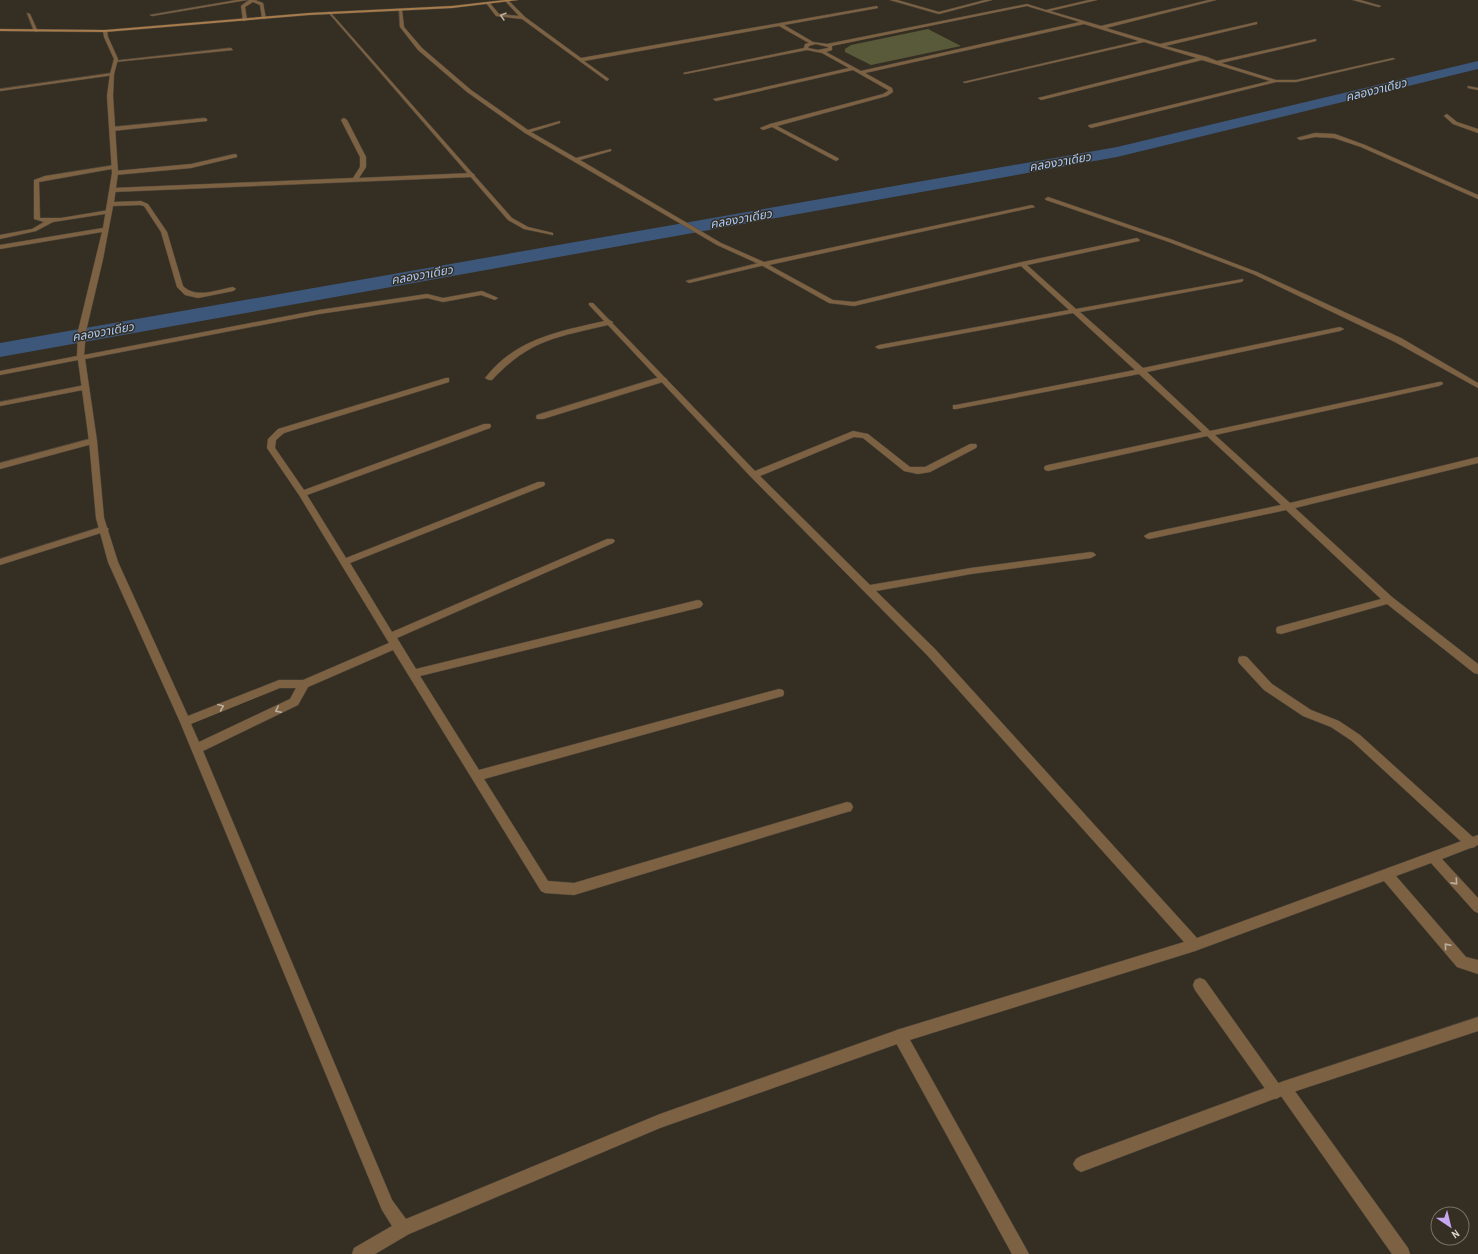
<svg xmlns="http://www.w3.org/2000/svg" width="1478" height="1254" font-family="'Archivo Narrow','Noto Sans Thai',sans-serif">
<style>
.green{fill:#585a39}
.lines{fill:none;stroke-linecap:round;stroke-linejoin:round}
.canal{fill:#3d577a;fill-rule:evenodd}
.lane-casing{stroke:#50493e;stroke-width:1}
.street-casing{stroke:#50493e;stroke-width:1}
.secondary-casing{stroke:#50493e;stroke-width:1}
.lane{fill:#7d6143;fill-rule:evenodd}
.street{fill:#7d6143;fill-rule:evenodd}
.secondary{fill:#a97c4b;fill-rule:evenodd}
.oneway{stroke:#baae9e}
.labels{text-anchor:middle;stroke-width:3;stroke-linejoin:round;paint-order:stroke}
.far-water-label{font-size:12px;font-style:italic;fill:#abcefe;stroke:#352e22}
</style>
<rect width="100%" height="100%" fill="#352e22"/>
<polygon class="green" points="928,29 961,46 871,65 845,52 845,49 851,45"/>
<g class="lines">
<polygon class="canal" points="1478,61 1478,69 1117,157 0,357 0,343 1117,147"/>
<defs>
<g id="lane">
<polygon points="890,0 897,0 939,12 985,0 992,0 939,14"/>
<polygon points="27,13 30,14 38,32 34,31"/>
<polygon points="231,48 233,50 115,62 113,61"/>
<polygon points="112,73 114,75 0,91 0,89"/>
<polygon points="1468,86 1478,88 1478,90 1468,88"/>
<polygon points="1447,114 1457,122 1478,129 1478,133 1453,124 1444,116"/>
<polygon points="205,118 207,119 207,121 112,131 109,129 112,127"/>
<polygon points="344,118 347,120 366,157 366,167 359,178 472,173 475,175 472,177 113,192 110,190 113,188 353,178 360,167 360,157 341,120"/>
<polygon points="235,154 237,155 237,157 191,168 115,175 112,173 115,171 191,164"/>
<polygon points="115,165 118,167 117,168 39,182 40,218 61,218 109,210 112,212 111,213 53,222 36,231 0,239 0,235 32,229 44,222 34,219 34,180 45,176"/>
<polygon points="1048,197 1173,240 1257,272 1401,338 1478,383 1478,388 1395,342 1253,274 1169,242 1046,200 1045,199"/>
<polygon points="763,262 766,264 765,265 689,283 686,281"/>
<path d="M609,320L613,322L612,324C559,337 531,338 492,380H489L485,378C517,337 562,331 609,320Z"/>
<polygon points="660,377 663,377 667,379 666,381 543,419 537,419 536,417 537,415"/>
<polygon points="85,385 88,385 88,389 0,406 0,402"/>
<polygon points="93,438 97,441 96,443 0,469 0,463"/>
<polygon points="104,526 109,529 107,531 0,565 0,559"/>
<polygon points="1243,656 1247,657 1272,684 1311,710 1339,721 1360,735 1475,839 1477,843 1475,847 1471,848 1467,847 1352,741 1331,727 1303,716 1264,690 1239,663 1238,660 1239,657"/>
<polygon points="1200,978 1205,980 1279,1084 1284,1081 1289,1083 1408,1248 1410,1254 1392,1254 1281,1096 1276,1099 1271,1097 1195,990 1193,985 1195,980"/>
<polygon points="900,1029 905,1031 1029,1254 1012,1254 895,1041 893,1036 895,1031"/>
</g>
<g id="street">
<polygon points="237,0 247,0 152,16 150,15"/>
<polygon points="249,0 255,0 263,3 266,19 262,18 260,5 253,2 245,7 247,20 243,21 241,6"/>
<path d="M506,0H508L525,17L581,58L877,6L878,8L784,25L813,42L827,44L1027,4L1046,10L1089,0H1097L1050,11L1101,26L1209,0H1216L1106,28L1160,44L1257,22V24L1165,46L1207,57L1217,61L1316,39V41L1221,63L1276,80H1296L1393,58L1395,59L1296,82H1276L1091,128L1088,126L1089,125L1270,81L1202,60L1041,100L1038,98L1197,58L1144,42L965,83L963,82L1139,41L1084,24L865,73L892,88L893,92L887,96L777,126L838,158L839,159L836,161L772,127L763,130L760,128L770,124L883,94L888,91V90L853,70L716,101L713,99L849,68L822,53L807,50L685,74L683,73L804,48L805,44L809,43L779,26L584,61L609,79L607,81L522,19L496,16L486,3L489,2L499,14L519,16L506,2ZM1027,6L1080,22L861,71L826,52L832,50V46ZM816,44L828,47V48L818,50L808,48L809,46Z"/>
<polygon points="1353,0 1360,0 1381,6 1379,7"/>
<polygon points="399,9 402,10 404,27 422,48 471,90 528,130 560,121 560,123 531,132 576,158 611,149 611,151 580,160 721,243 764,262 1032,205 1035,207 769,265 833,300 854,302 1022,262 1137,238 1140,240 1139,241 1027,265 1076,309 1243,279 1243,281 1241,282 1080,312 1143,368 1340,327 1344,329 1340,331 1147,372 1210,431 1439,382 1442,382 1443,384 1439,386 1215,435 1290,503 1478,457 1478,463 1295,508 1392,597 1478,664 1478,674 1474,673 1387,604 1281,634 1277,633 1276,630 1277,627 1381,599 1286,510 1149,539 1146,538 1144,536 1149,533 1281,505 1207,436 1048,471 1045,470 1044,468 1045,466 1048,465 1202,432 1139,374 956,409 953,409 953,405 956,405 1135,370 1073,313 879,349 875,347 879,345 1069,310 1021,266 854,306 829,303 761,265 717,245 525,133 467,92 418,50 400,27"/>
<polygon points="328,12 330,12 512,218 528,227 553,233 553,235 524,229 508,220"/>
<path d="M105,30L107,31L108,37L118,59L114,74L113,96L118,173L114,202L141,201L148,204L167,232L183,286C196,299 216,290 233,287L236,289L233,291L198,298L185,295L177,287L161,232L144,206L140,205L113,206L103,259L86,331L84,355L319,310L427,294L443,298L482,291L498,298L495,300L481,295L443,302L427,298L319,314L85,359L97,441L104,518L118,562L188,716L279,680H303L389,643L299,495L267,448L268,439L278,429L446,378H449V382L284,433L276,440L275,448L304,490L484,424H490L491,426L490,428L307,495L346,558L538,482H544L545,484L544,486L350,563L392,632L607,539H613L615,541L613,543L397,638L416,669L698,600L701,601L703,604L701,607L698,608L420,676L479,770L779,689L783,690L784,693L783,696L779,697L484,779L548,881L574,883L847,802L851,803L853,807L851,811L847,812L574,895L545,893L541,891L393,650L308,687L298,705L203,751L392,1200L406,1219L660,1114L900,1029L1184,942L927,655L751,477L589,305V303H593L755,471L853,431L868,434L910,467H925L970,444H976L977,446L976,448L930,472L918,474L904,471L863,438L854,437L760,476L870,585L971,568L1091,552L1094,553L1096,555L1091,558L971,574L876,591L935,649L1197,938L1478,835V845L1442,859L1478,898V913L1474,911L1431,863L1396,876L1466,957L1478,960V974L1457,967L1384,881L1195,951L900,1043L660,1128L409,1234L375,1254H352L354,1248L392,1226L382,1210L180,722L108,562L96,518L89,441L78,360L0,375V371L77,356L78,331L102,232L0,249V245L103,228L112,173L107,96L110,74L114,59L104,37L103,31ZM280,688H296L290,699L199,742L191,724Z"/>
<polygon points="1315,133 1335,134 1365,145 1478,195 1478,199 1361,147 1334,138 1315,137 1300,140 1297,138"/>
<polygon points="1478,1017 1478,1031 1287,1094 1081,1172 1076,1169 1073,1164 1076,1159 1081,1156 1284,1081"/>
</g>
<polygon id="secondary" points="505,0 518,0 452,8 309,15 105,32 0,31 0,29 105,30 309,13 452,6"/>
</defs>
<use href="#lane" class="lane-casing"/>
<use href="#street" class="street-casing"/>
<use href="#secondary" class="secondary-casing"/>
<use href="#lane" class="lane"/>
<use href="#street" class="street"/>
<use href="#secondary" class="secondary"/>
</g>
<defs><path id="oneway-chevron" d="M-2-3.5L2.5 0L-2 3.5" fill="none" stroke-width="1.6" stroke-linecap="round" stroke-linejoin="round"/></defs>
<g class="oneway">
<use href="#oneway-chevron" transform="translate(503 16) rotate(-164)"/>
<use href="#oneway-chevron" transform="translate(221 707) rotate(-22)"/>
<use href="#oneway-chevron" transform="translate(278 710) rotate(154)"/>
<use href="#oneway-chevron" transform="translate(1455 882) rotate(48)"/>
<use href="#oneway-chevron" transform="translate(1447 946) rotate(-131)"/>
</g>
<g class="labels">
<g class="far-water-label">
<text transform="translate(1376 90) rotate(-14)" y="4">คลองวาเดียว</text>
<text transform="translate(1060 162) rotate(-10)" y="4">คลองวาเดียว</text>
<text transform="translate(741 219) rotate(-10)" y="4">คลองวาเดียว</text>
<text transform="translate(422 275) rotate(-10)" y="4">คลองวาเดียว</text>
<text transform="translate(103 332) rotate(-10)" y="4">คลองวาเดียว</text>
</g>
</g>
<g transform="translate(1450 1226) rotate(145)"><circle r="19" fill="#352e22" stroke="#777267"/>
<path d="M0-3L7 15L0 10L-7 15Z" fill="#c5a6f0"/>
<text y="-6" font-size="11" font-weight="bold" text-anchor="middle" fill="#dbd7cf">N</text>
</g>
</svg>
